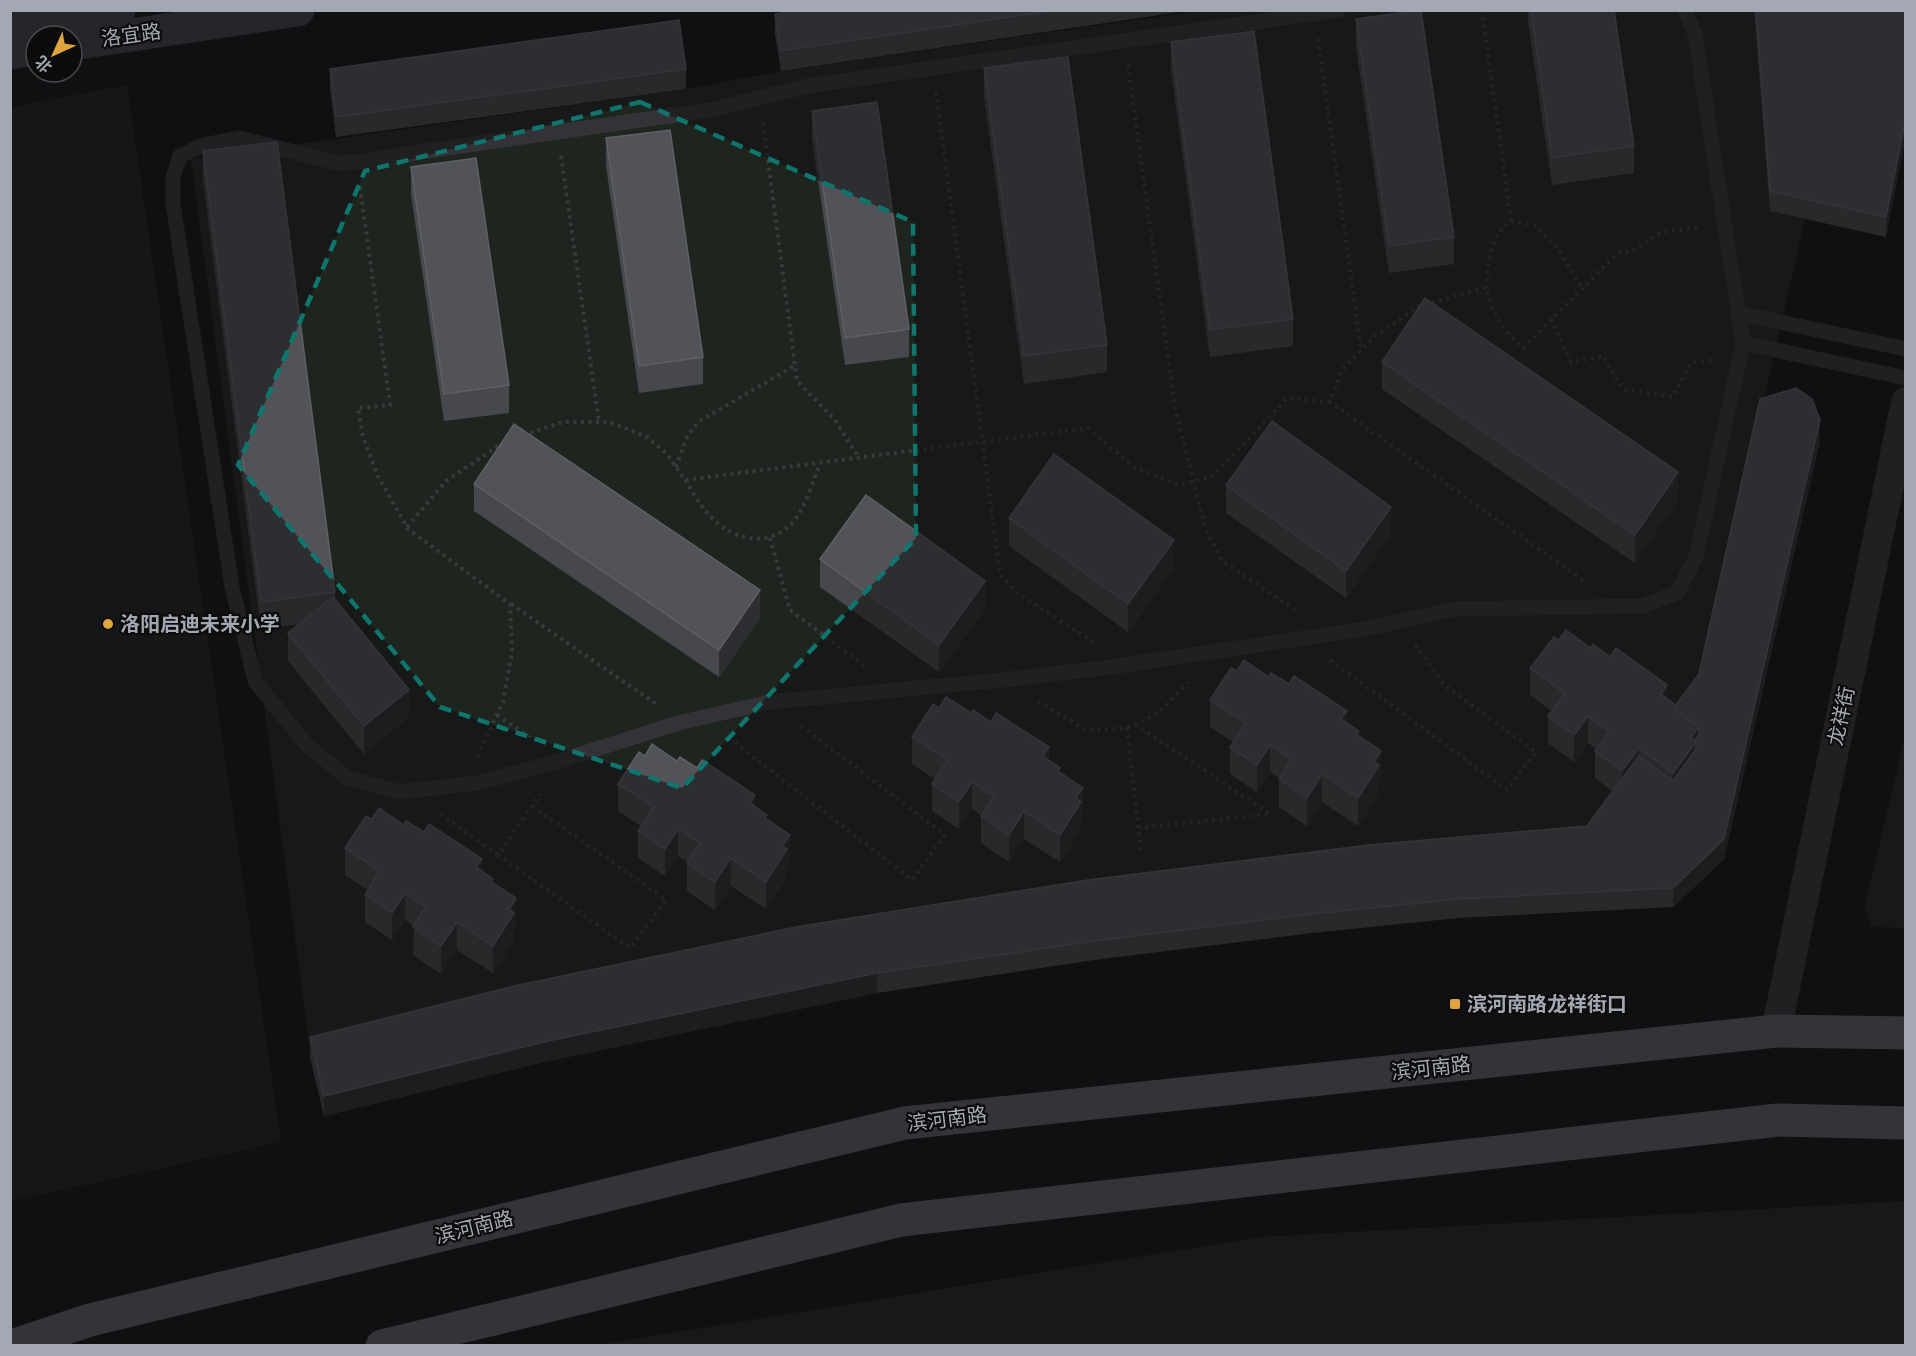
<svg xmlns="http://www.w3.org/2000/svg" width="1916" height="1356" font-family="Roboto,'Noto Sans SC',sans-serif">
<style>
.built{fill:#1d1d1f}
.green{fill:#1e251f}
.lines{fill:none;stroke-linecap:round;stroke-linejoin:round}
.path{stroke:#393a3e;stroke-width:4;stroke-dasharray:3 4.5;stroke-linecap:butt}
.lane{stroke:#333337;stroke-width:15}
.street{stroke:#333337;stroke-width:30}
.secondary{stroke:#414247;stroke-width:33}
.highway{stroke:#5f6167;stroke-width:33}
.wall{fill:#47484d}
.shaded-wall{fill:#2d2e31}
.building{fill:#515358;stroke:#5e6066;stroke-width:1.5}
.marked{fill:none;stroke:#0f766e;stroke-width:4.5;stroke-dasharray:12 8;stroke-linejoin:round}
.poi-dot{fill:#dea53e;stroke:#0c0c0d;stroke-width:2}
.labels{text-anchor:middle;stroke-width:4.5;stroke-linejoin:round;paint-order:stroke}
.street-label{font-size:20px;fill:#a4a8b2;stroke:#0c0c0d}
.poi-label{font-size:20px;font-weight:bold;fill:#a4a8b2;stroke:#0c0c0d;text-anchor:start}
</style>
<rect width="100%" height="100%" fill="#111112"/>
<polygon class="built" points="127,85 281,1142 11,1201 11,107"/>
<g class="green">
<polygon points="1754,10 1770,211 1805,219 1697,694 1586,844 310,1049 191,159 682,90 777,72 1196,11"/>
<polygon points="1905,736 1905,928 1871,927 1865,906"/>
<polygon points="1905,1201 1905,1345 599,1345 1260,1237"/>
</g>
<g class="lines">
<g class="path">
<path d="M1482,10L1511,221C1489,237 1488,262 1486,288"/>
<polyline points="1318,39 1361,349"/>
<polyline points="1128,65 1175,408 1206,530 1222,561 1298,612"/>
<polyline points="936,92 1000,574 1017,593 1095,643"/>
<polyline points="763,123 797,381 835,420 859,458"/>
<polyline points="561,156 599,422"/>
<polyline points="360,187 390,405 358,408 363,437 378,476 408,529 510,604 512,652 503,702 477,757"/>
<polyline points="1511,221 1534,225 1556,246 1582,288"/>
<polyline points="1551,319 1571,362 1603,356 1623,389 1672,397 1692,362 1714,360"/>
<polyline points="523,435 563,422 610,422 647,437 667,454 685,480 1088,428 1134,467 1180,485 1213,476 1287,398 1330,402"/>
<polyline points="676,467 687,437 698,422 794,366"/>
<path d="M685,480C693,492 701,508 712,518C735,541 769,548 793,522C804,510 814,479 820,464"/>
<polyline points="407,527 446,481 503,443"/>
<polyline points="770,538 790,610 866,667"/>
<path d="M1583,580L1330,402L1342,370L1375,336L1419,306L1486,288C1494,315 1501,329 1523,348L1617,253L1631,252L1661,232L1700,228"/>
<polyline points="511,604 656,704"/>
<polyline points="1330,660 1507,790 1536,752 1444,685 1415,644"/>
<polyline points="1038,701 1086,730 1127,728 1160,712 1188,682"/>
<polyline points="497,715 536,742"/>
<polyline points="1135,724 1270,814 1139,828"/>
<polyline points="1127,728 1141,851"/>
<polyline points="729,738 912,880 945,835 800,725"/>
<polyline points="532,806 666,900 630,948 498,855 540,794"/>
<polyline points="440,814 498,855"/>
</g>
<g class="lane">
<polyline points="1339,10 808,86 710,110 426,151 361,162 337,163 239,138 203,145 180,156 173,177 173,204 232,587 255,681 305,743 347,778 400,792 477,783 553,763 678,723 770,702 1002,680 1111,667 1365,629 1455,609 1642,606 1677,593 1696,557 1743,343 1695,34 1685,10"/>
<polyline points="1738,313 1906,349"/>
<polyline points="1743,343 1906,378"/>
</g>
<polyline class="street" points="1776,1031 1906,402"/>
<g class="secondary">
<polyline points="10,27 119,10"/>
<polyline points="72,44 298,10"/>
<polyline points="10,53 36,49"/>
</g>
<g class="highway">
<polyline points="12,1346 90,1320 905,1123 1776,1031 1906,1033"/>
<polyline points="382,1346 901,1220 1778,1120 1906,1123"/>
</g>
</g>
<g class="wall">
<polygon points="800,10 1193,10 781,71 775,34 775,14"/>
<polygon points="1528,10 1614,10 1634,146 1634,173 1552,185 1528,21"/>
<polygon points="1754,10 1905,10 1886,237 1770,211"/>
<polygon points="1356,19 1454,237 1454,264 1389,273 1356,46"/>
<polygon points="1171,42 1293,319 1293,346 1210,357 1171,69"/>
<polygon points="984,68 1107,345 1107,372 1024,384 984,96"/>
<polygon points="330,69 686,69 686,89 336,137 330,89"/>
<polygon points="812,111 909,329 909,357 845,365 812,138"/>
<polygon points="606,138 703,357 703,384 639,393 606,166"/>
<polygon points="203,151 335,592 335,599 409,717 364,754 288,661 288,633 300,624 261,629 203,179"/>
<polygon points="411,167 509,385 509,413 444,421 411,194"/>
<polygon points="1382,362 1678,499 1635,563 1382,389"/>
<polygon points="1820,440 1724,859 1673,907 1458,918 1312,933 1094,960 877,993 548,1061 324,1116 310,1057 310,1037 1587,826 1612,791 1595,778 1595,751 1596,749 1588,743 1574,762 1548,743 1548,716 1552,711 1530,695 1530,668 1559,640 1591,648 1676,705 1699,674"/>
<polygon points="474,484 760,618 719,677 474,511"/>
<polygon points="1226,485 1391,534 1346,598 1226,513"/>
<polygon points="1009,518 1174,567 1128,632 1009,546"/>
<polygon points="820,559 985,609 939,672 820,587"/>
<polygon points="1237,671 1269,677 1347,723 1359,736 1381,778 1379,781 1379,793 1358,826 1322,802 1307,826 1279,807 1279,778 1270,772 1257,792 1230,774 1230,747 1233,742 1210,727 1210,700"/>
<polygon points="939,708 971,713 1049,760 1060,773 1083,815 1081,818 1081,829 1060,862 1024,839 1009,862 981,843 981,815 972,809 959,829 932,811 932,784 935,779 912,764 912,737"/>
<polygon points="645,756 677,761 755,807 767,820 790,862 787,866 787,877 766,909 731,886 715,910 687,891 687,862 678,856 665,876 638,858 638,831 641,826 618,811 618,784"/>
<polygon points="372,819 404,825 482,871 493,884 516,926 514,929 514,941 493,973 457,950 441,974 413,955 414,926 405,920 392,940 365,922 365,895 368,890 345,875 345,848"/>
</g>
<g class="shaded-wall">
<polygon points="1905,122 1905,142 1886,237 1886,217"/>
<polygon points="1820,420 1820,440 1724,859 1673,907 1673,888"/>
<polygon points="1678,472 1678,499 1635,563 1635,535"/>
<polygon points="1391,507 1391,534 1346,598 1346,571"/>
<polygon points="1174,540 1174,567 1128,632 1128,604"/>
<polygon points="985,581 985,609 939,672 939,645"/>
<polygon points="760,590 760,618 719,677 719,650"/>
<polygon points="1667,685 1667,713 1661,694"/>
<polygon points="409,690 409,717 364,754 364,726"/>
<polygon points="1347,711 1347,738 1341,719"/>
<polygon points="1588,716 1588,743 1574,762 1574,735"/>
<polygon points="1699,727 1699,755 1673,801 1673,773 1691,738"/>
<polygon points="1270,745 1270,772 1257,792 1257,765"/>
<polygon points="1049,747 1049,775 1043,756"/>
<polygon points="1639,748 1639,775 1622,798 1622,771"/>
<polygon points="1381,751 1381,778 1379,781 1379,793 1358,826 1358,798 1374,762"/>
<polygon points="1322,774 1322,802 1307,826 1307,798"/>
<polygon points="972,782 972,809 959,829 959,802"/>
<polygon points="1083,788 1083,815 1081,818 1081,829 1060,862 1060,835 1076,798"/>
<polygon points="755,795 755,822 750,803"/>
<polygon points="1024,811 1024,839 1009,862 1009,835"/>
<polygon points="678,829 678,856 665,876 665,849"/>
<polygon points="790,835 790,862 787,866 787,877 766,909 766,882 782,846"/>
<polygon points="731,858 731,886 715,910 715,882"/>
<polygon points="482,859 482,886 476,867"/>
<polygon points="405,893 405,920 392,940 392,913"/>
<polygon points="516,898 516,926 514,929 514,941 493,973 493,946 509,910"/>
<polygon points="457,922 457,950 441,974 441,946"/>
<polygon points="877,973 877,993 548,1061 324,1116 324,1096 548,1041"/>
</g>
<g class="building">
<polygon points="800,10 1057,10 781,51 775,14"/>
<polygon points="1421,10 1454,237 1389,246 1356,19"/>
<polygon points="1531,10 1614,10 1634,146 1552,158"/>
<polygon points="1756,10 1905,10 1905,122 1886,217 1770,191"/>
<polygon points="679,20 686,69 336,117 330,69"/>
<polygon points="1254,31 1293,319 1210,330 1171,42"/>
<polygon points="1068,57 1107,345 1024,356 984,68"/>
<polygon points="877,102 909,329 845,338 812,111"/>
<polygon points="670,130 703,357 639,366 606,138"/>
<polygon points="277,142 335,592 261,602 203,151"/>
<polygon points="476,158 509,385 444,394 411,167"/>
<polygon points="1425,298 1678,472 1635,535 1382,362"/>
<polygon points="1796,388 1812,399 1820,420 1724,839 1673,888 1458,899 1312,914 1094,941 877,973 548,1041 324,1096 310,1037 514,986 796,927 1088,880 1369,845 1587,826 1639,756 1673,781 1696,749 1696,742 1694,741 1699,735 1699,727 1677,711 1677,706 1676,705 1699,674 1760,399"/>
<polygon points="1272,421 1391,507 1346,571 1226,485"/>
<polygon points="514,424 760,590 719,650 474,484"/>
<polygon points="1054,454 1174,540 1128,604 1009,518"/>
<polygon points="866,495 985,581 939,645 820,559"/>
<polygon points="333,597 409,690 364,726 288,633"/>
<polygon points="1566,630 1591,648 1593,644 1610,657 1616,648 1667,685 1661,694 1677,706 1675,710 1699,727 1691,738 1696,742 1673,773 1639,748 1622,771 1595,751 1609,732 1588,716 1574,735 1548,716 1565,693 1530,668 1554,637 1559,640"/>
<polygon points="1244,660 1269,677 1271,673 1289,684 1294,676 1347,711 1341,719 1359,731 1356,734 1381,751 1374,762 1379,765 1358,798 1322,774 1307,798 1279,779 1292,759 1270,745 1257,765 1230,747 1246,723 1210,700 1231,668 1237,671"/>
<polygon points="946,697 971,713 973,710 991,722 996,713 1049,747 1043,756 1060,768 1058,771 1083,788 1076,798 1081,802 1060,835 1024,811 1009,835 981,816 994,796 972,782 959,802 932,784 948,760 912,737 933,704 939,708"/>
<polygon points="652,744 677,761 680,757 697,768 702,760 755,795 750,803 767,815 765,818 790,835 782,846 787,849 766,882 731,858 715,882 687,863 700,843 678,829 665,849 638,831 654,807 618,784 639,752 645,756"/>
<polygon points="379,808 404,825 406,821 424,832 429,824 482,859 476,867 493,879 491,882 516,898 509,910 514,913 493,946 457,922 441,946 413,927 426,907 405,893 392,913 365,895 380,871 345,848 366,816 372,819"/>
</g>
<path d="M0 0H1916V1356H0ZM640,102L913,222L916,538L682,788L440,707L238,465L365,171Z" fill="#111112" fill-opacity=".55" fill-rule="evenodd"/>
<path class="marked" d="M640,102L913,222L916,538L682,788L440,707L238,465L365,171Z"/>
<g class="poi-dot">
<circle cx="108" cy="624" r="6"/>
<rect x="1449" y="998" width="12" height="12" rx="3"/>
</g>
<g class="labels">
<g class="street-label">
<text transform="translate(131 35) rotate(-8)" y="7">洛宜路</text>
<text transform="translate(1841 716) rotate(-78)" y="7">龙祥街</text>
<text transform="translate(1431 1068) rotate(-6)" y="7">滨河南路</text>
<text transform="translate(947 1119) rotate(-7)" y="7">滨河南路</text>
<text transform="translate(474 1227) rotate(-14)" y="7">滨河南路</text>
</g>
<g class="poi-label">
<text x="120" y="631">洛阳启迪未来小学</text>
<text x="1467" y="1011">滨河南路龙祥街口</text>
</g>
</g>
<rect width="1916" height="1356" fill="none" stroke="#a4a8b2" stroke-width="24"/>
<g transform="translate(54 54) rotate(225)"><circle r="28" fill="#0c0c0d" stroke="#494a4f" stroke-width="1.5"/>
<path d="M0-4.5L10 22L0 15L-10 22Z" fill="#dea53e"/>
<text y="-9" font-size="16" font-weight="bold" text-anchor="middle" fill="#a4a8b2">北</text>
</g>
</svg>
